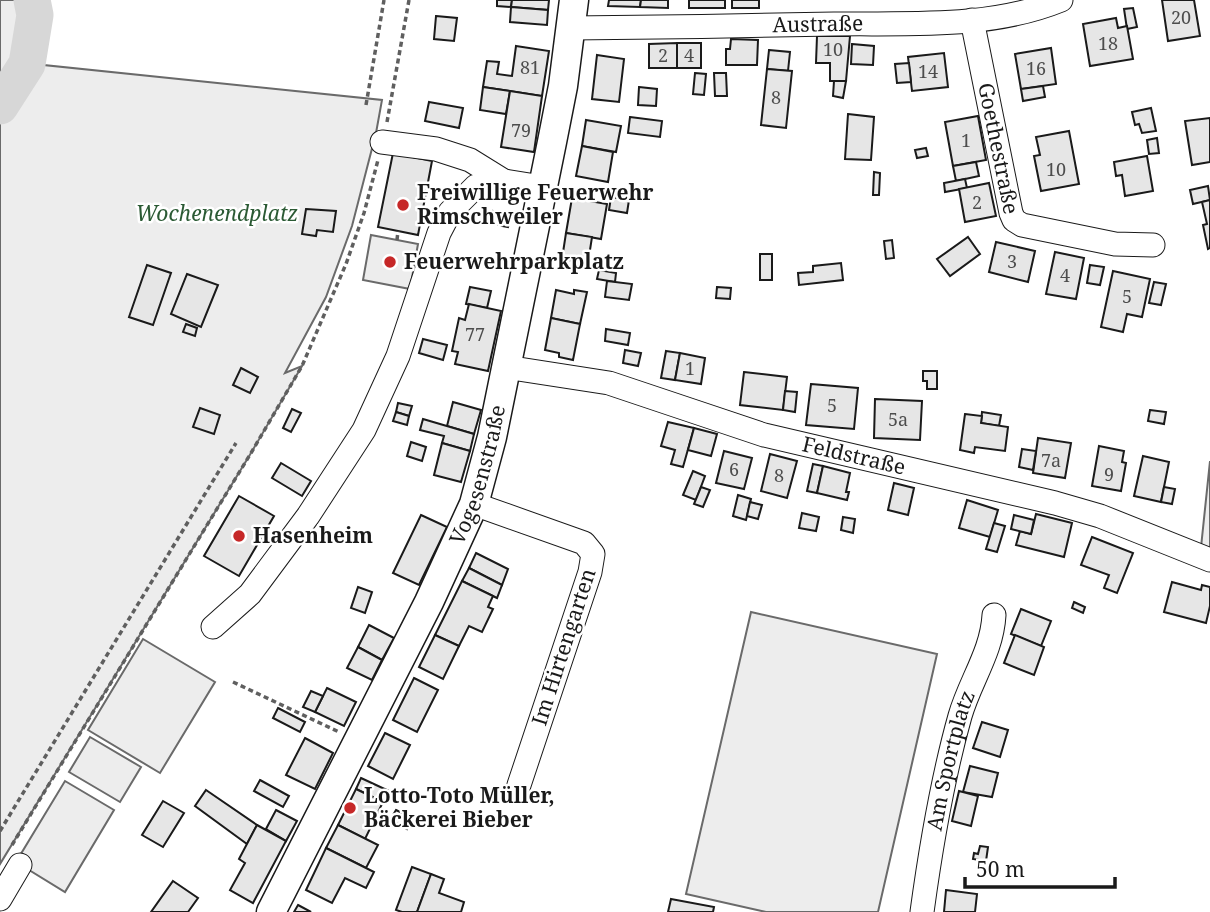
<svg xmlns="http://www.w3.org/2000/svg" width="1210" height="912" font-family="'Noto Serif',serif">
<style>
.built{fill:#ededed;stroke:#6a6a6a;stroke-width:2}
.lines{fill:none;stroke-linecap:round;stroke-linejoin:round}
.river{stroke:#d7d7d7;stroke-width:37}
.building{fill:#e6e6e6;stroke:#1a1a1a;stroke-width:2}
.minor-casing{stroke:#1a1a1a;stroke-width:25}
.major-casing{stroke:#1a1a1a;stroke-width:31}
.path{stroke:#5f5f5f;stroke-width:3.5;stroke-dasharray:5 3.5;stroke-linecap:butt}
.minor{stroke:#fff;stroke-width:23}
.major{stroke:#fff;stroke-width:28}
.poi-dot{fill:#c62828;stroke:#fff;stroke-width:2.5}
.labels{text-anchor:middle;stroke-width:5;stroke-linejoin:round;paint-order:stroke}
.number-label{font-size:18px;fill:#4d4d4d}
.street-label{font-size:21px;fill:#1a1a1a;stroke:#fff}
.poi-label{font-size:21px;font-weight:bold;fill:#1a1a1a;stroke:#fff;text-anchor:start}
.park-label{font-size:21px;font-style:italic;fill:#2b5a34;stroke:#fff}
</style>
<rect width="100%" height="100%" fill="#fff"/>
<g class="built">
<polygon points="0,0 47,0 44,65 382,100 376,133 352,226 326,297 285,373 302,366 251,453 0,864"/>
<polygon points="371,235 418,244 410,289 363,280"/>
<polygon points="1210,461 1210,560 1200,557"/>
<polygon points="751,612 937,654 878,912 766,912 686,894"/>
<polygon points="143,639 215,682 160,773 88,730"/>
<polygon points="90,737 141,767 120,802 69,772"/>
<polygon points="65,781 114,810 65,892 16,862"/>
</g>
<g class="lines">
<polyline class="river" points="0,106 27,64 35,15 32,0"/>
</g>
<g class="building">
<polygon points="497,0 512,0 511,7 497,6"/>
<polygon points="512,0 549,0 548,10 511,7"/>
<polygon points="609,0 641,0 640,7 608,6"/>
<polygon points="641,0 668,0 668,8 640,7"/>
<rect x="689" y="0" width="36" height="8"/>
<rect x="732" y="0" width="27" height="8"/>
<polygon points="1162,0 1194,0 1200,36 1168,41"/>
<polygon points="511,7 548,10 547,25 510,22"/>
<polygon points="1133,8 1137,27 1127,29 1124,9"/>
<polygon points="436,16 457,18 454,41 434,39"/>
<polygon points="1116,18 1118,28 1127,26 1133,59 1090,66 1083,24"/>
<polygon points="817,36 850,36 846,81 830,81 830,63 816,63"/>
<polygon points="731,39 758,40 757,65 726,65 726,49 730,49"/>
<polygon points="677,43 677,68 649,68 649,44"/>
<rect x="677" y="43" width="24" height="25"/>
<polygon points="852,44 874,46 873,65 851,64"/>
<polygon points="516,46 549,51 542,96 483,87 487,61 499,62 497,74 512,76"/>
<polygon points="1051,48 1056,84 1021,89 1015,54"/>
<polygon points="769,50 790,52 788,71 767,69"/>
<polygon points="944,53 948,87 912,91 908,57"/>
<polygon points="597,55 624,59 619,102 592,99"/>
<polygon points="909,63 911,82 897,83 895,64"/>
<polygon points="767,69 792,71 786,128 761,125"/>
<polygon points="695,73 706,74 704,95 693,94"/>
<polygon points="714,73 726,73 727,96 715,96"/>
<polygon points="834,81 846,81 843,98 833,96"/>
<polygon points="1043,86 1045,97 1023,101 1021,89"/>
<polygon points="483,87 510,91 506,114 480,110"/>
<polygon points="639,87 657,89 656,106 638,105"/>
<polygon points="510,91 542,96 534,152 501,147"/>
<polygon points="429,102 463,108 459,128 425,121"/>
<polygon points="1151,108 1156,131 1142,133 1139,124 1135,125 1132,112"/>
<polygon points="848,114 874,117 871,160 845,159"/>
<polygon points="978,116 986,160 953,166 945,122"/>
<polygon points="630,117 662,121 660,137 628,133"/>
<polygon points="1210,118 1210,162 1192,165 1185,121"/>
<polygon points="586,120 621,126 616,152 582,146"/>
<polygon points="1069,131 1079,184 1041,191 1034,156 1040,155 1036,137"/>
<polygon points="1157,138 1159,153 1149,154 1147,140"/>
<polygon points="582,146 613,152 608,182 576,176"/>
<polygon points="926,148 928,156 917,158 915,150"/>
<polygon points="393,153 432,161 418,235 378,227"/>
<polygon points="1147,156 1153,191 1125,196 1122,175 1116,176 1114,162"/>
<polygon points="976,162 979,176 956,181 953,166"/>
<polygon points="874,172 880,173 879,195 873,195"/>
<polygon points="965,179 967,188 945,192 944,183"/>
<polygon points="989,183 996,216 965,222 959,189"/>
<polygon points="1208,186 1210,200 1193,204 1190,190"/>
<polygon points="611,197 629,200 627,213 609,210"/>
<polygon points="572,198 607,204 601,239 566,233"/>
<polygon points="1210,200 1210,248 1208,249 1203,225 1207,224 1202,202"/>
<polygon points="306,209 336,211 333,232 317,230 316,236 302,234"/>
<polygon points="493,211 504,214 500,225 490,222"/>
<polygon points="505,214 511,215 508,227 502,226"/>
<polygon points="566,233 592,237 588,263 562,259"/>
<polygon points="968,237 980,254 950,276 937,259"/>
<polygon points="892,240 894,258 886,259 884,241"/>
<polygon points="996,242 1035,251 1028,282 989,272"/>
<polygon points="1055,252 1084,258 1076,299 1046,294"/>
<rect x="760" y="254" width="12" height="26"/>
<polygon points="841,263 843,280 799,285 798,273 813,272 813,266"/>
<polygon points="147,265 171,273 153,325 129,317"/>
<polygon points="1090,265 1104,267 1100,285 1087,283"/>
<polygon points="599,270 616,273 615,282 597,279"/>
<polygon points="1113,271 1150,279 1142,317 1127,314 1123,332 1101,327"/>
<polygon points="187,274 218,285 201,327 171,314"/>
<polygon points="607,281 632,284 629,300 605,297"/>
<polygon points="1154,282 1166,284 1161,305 1149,303"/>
<polygon points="470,287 491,291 487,308 466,304"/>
<polygon points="717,287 731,288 730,299 716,298"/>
<polygon points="556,290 574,294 574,290 587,292 580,324 551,318"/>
<polygon points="469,304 501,311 488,371 455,364 458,352 452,351 459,318 465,320"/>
<polygon points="551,318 580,324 573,360 559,357 559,353 545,350"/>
<polygon points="186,324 197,328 195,336 183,332"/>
<polygon points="606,329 630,333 628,345 605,341"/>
<polygon points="423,339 447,345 443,360 419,353"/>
<polygon points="625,350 641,353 638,366 623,363"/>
<polygon points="666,351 680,353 675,380 661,378"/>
<polygon points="680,353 705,358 701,384 675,380"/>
<polygon points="241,368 258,377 250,393 233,385"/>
<polygon points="923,371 937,371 937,389 927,389 927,381 923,381"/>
<polygon points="744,372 787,377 783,410 740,405"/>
<polygon points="811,384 858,388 854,429 806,425"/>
<polygon points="785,391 797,392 795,412 783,410"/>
<polygon points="875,399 922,401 920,440 874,438"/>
<polygon points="453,402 481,410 474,434 447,426"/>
<polygon points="398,403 412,406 409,416 396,412"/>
<polygon points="200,408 220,415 214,434 193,427"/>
<polygon points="292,409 301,413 291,432 283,428"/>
<polygon points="1150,410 1166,412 1164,424 1148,421"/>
<polygon points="396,412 409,416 407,425 393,421"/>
<polygon points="982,412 1001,415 999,426 981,423"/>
<polygon points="965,414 982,416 981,423 1008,427 1005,451 975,447 974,453 960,450"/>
<polygon points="423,419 474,434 470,451 442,443 444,436 420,430"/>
<polygon points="668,422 694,428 683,467 671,464 675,450 661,446"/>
<polygon points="694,428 717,434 711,456 688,450"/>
<polygon points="1038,438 1071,443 1065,478 1033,473"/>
<polygon points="411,442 426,447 422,461 407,456"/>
<polygon points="442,443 470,451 461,482 434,475"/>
<polygon points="1099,446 1124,451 1122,462 1126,463 1121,491 1092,486"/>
<polygon points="1022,449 1036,451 1033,470 1019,467"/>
<polygon points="724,451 752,458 744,489 716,483"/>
<polygon points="770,454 797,461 787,498 761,491"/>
<polygon points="1143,456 1169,462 1161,502 1134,496"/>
<polygon points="281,463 311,481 302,496 272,478"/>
<polygon points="813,464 823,466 817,493 807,491"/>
<polygon points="823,466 850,473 846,492 849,492 847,500 817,493"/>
<polygon points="693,471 705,476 696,500 683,495"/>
<polygon points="894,483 914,488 908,515 888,510"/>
<polygon points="701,487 710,490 703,507 694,504"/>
<polygon points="1164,487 1175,489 1172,504 1161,502"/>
<polygon points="738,495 751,499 746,520 733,516"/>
<polygon points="239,496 274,516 239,576 204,556"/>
<polygon points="967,500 998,510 990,537 959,528"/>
<polygon points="750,502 762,505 758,519 747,516"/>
<polygon points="802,513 819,517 816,531 799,528"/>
<polygon points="1036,514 1072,523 1064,557 1016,545 1020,531 1031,534"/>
<polygon points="421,515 447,527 419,585 393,573"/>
<polygon points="1014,515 1034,520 1031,534 1011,529"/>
<polygon points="843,517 855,519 853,533 841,530"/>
<polygon points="994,523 1005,526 997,552 986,549"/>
<polygon points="1092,537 1133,553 1117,593 1104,588 1109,575 1081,565"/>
<polygon points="476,553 508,569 502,585 469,568"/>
<polygon points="469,568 502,585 497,598 462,581"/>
<polygon points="462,581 493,596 488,607 493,609 482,632 469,626 459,646 435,635"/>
<polygon points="1172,582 1201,590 1202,585 1210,587 1210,606 1206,623 1164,612"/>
<polygon points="358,587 372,592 365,613 351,608"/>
<polygon points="1074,602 1085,607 1083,613 1072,608"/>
<polygon points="1021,609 1051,621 1041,646 1011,634"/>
<polygon points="369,625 394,638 382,660 358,647"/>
<polygon points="435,635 459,646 443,679 419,667"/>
<polygon points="1015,635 1044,647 1034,675 1004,663"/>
<polygon points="358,647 382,660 372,680 347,668"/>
<polygon points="414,678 438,690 417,732 393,720"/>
<polygon points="327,688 356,702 344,726 315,712"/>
<polygon points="311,691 323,696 315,712 303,707"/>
<polygon points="278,708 305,722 300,732 273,718"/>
<polygon points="982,722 1008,730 1000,757 973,748"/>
<polygon points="385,733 410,745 393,779 368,766"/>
<polygon points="305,738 333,753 315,789 286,775"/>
<polygon points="970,766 998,773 992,797 963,792"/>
<polygon points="361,778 389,791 383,802 356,789"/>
<polygon points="260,780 289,796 283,807 254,791"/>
<polygon points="356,789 383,802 365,839 338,825"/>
<polygon points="206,790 257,825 247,844 195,806"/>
<polygon points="959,791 978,796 971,826 952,821"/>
<polygon points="163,801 184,813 163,847 142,835"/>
<polygon points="276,810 297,821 286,841 266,829"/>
<polygon points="396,810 412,818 407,829 390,820"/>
<polygon points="257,825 286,841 253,903 230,890 245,863 239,859"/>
<polygon points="338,825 378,845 366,868 326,848"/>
<polygon points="980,846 988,847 986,861 973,859 974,853 978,854"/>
<polygon points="326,848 374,872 366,888 345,878 332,903 306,890"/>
<polygon points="412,867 431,874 417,912 402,912 396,910"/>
<polygon points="431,874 444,879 439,893 464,902 461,912 417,912"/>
<polygon points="173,881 198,898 188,912 151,912"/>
<polygon points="946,890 977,894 975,912 944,912"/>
<polygon points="671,899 714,907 713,912 668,912"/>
<polygon points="298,905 311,912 294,912"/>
</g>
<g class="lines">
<defs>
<g id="minor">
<path id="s1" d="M972,20L1011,213L1014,220L1022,225L1115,244L1153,245"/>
<path id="s2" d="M571,28C659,27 746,26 834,24C909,23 990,29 1061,0"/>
<polyline points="382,142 436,149 470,160 504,181"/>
<path id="s3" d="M506,367L609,383L764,435L1055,503L1100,516L1210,560"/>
<polyline points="474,504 584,543 593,554 590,572 519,785"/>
<polyline points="213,627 250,594 308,516 364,430 398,356 439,233 450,212 476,186 504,181 542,187"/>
<polyline points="0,899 20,865"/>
<path id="s4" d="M922,912C931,846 942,780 960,716C970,681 992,652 994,615"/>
</g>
<g id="major">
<path id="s5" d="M271,912L429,602L474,504L492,437L552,142L563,86L574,0"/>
</g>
</defs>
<use href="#minor" class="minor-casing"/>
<use href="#major" class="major-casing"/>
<g class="path">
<polyline points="366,105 384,0"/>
<polyline points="387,122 409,0"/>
<polyline points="397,240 398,231"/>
<polyline points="233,682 339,732"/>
<polyline points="0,831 236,443"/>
<polyline points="12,845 251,453 302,366 346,264 364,213 378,160"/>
</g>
<use href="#minor" class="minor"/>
<use href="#major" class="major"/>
</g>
<g class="poi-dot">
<circle cx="403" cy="205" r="7"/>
<circle cx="390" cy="262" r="7"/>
<circle cx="239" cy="536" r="7"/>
<circle cx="350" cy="808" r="7"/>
</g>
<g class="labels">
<g class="number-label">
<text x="1181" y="24">20</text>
<text x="1108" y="50">18</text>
<text x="833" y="56">10</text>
<text x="663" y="62">2</text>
<text x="689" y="62">4</text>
<text x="530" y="74">81</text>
<text x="1036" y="75">16</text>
<text x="928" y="78">14</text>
<text x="776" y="104">8</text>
<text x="521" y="137">79</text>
<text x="966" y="147">1</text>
<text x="1056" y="176">10</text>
<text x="977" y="209">2</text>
<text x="1012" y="268">3</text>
<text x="1065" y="282">4</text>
<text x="1127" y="303">5</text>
<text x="475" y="341">77</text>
<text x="690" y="375">1</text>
<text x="832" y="412">5</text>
<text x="898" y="426">5a</text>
<text x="1051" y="467">7a</text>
<text x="734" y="476">6</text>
<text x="1109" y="481">9</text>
<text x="779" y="482">8</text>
</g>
<g class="street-label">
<text dy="7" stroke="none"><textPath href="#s2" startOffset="247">Austraße</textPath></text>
<text dy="7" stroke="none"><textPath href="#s1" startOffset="131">Goethestraße</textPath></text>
<text dy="7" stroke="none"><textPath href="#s3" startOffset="360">Feldstraße</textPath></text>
<text dy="7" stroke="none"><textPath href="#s5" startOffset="485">Vogesenstraße</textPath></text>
<text transform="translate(564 647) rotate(-72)" y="7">Im Hirtengarten</text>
<text dy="7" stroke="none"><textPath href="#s4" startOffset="154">Am Sportplatz</textPath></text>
</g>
<g class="poi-label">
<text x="417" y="200">Freiwillige Feuerwehr<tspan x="417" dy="24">Rimschweiler</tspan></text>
<text x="404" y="269">Feuerwehrparkplatz</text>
<text x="253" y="543">Hasenheim</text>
<text x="364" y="803">Lotto-Toto Müller,<tspan x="364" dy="24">Bäckerei Bieber</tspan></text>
</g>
<g class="park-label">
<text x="217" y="221">Wochenendplatz</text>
</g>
</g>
<path d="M965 877v10h150v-10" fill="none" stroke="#1a1a1a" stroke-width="3.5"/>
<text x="976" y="877" font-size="21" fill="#1a1a1a" stroke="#ffffff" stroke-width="5" paint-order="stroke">50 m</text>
</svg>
